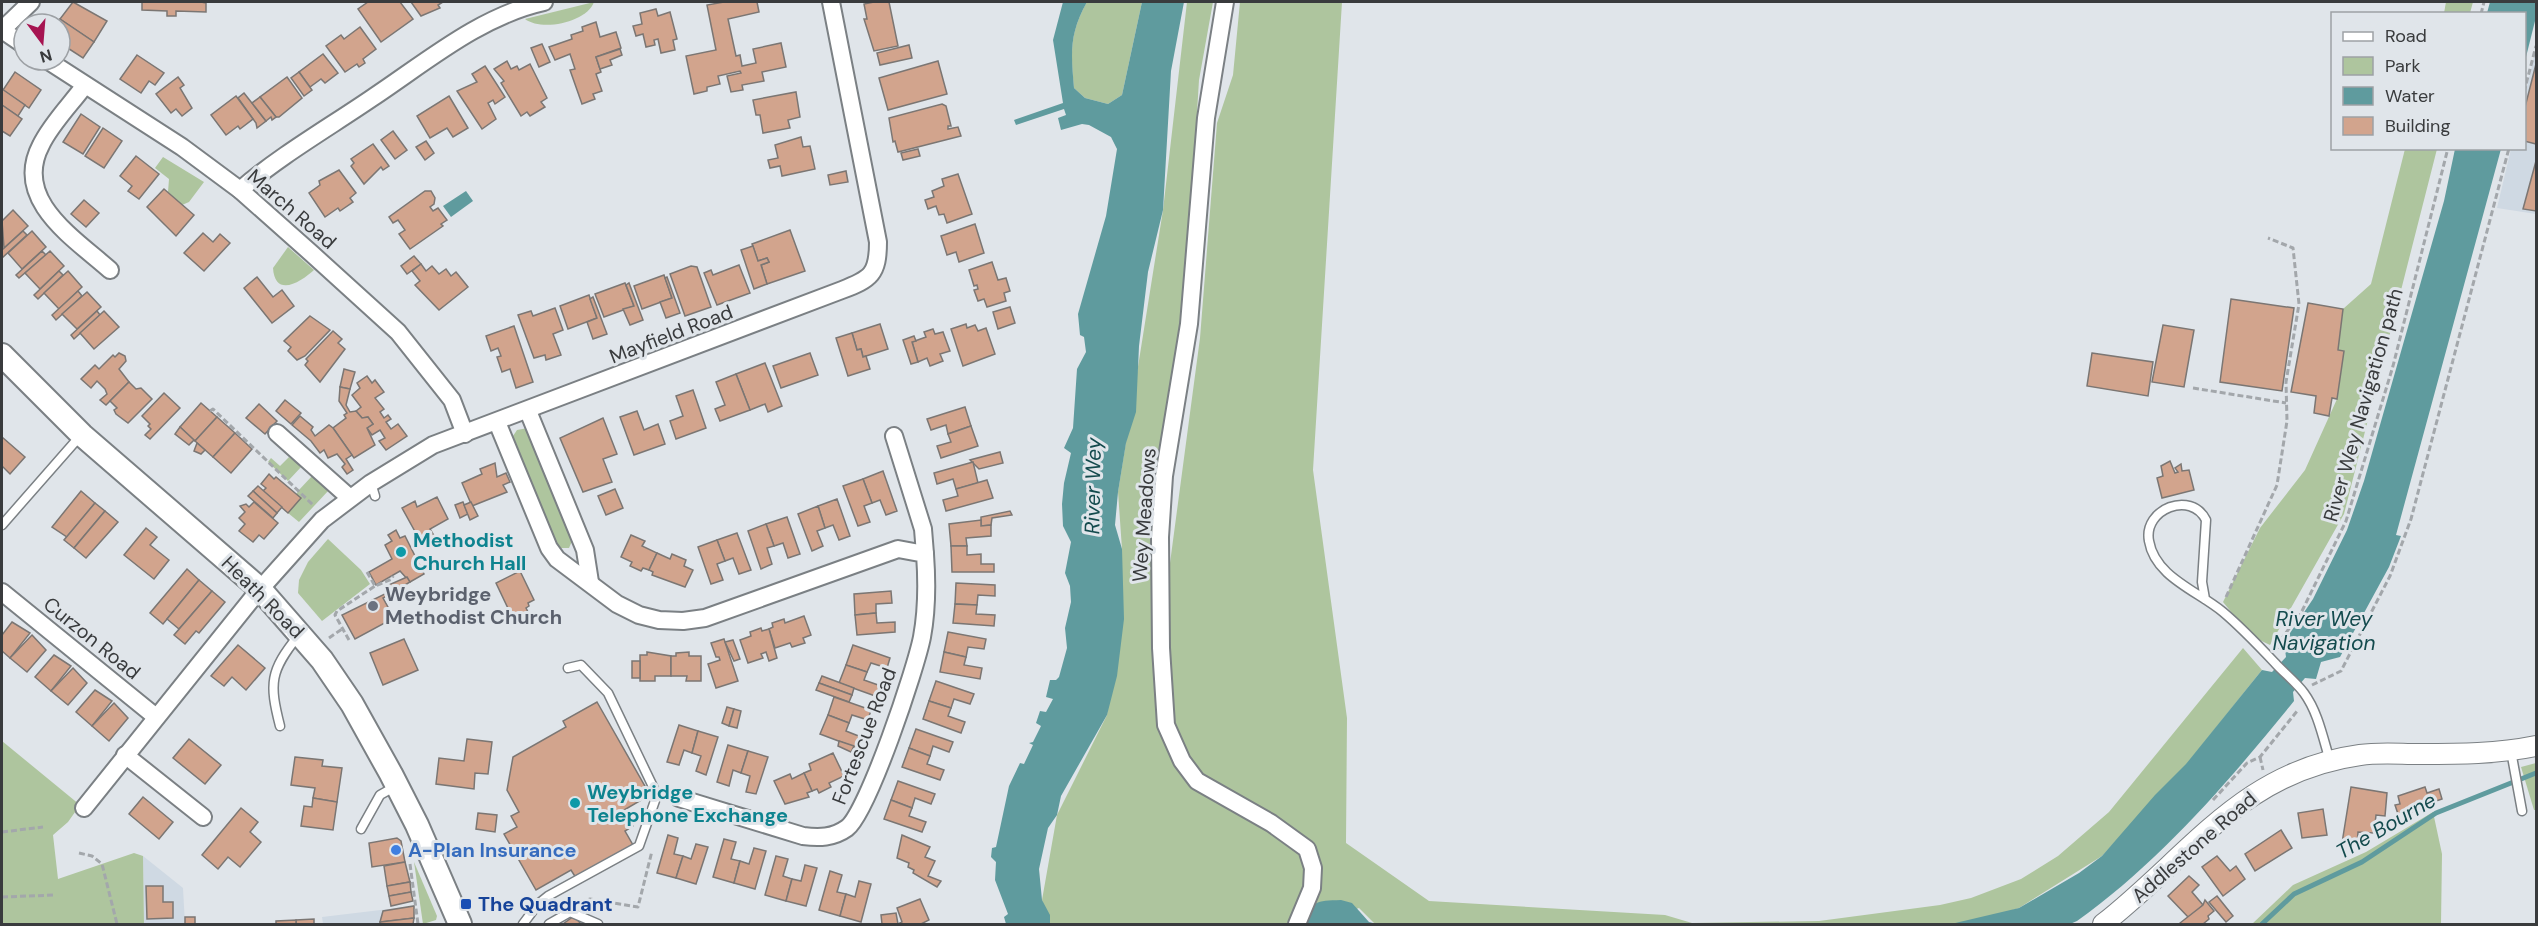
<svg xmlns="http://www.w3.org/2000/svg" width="2538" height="926" font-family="'DM Sans',sans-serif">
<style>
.built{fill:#cfd9e3}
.green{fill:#aec59e}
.water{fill:#5f9b9e}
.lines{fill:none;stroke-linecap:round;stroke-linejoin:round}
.stream{stroke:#5f9b9e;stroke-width:5}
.building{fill:#d2a48d;stroke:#7b7673;stroke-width:1.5}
.service-casing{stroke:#7b8084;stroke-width:11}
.minor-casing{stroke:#7b8084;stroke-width:20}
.tertiary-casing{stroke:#7b8084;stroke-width:22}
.secondary-casing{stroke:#7b8084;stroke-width:26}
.path{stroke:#a3a7ab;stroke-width:3;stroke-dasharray:6 3;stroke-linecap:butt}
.service{stroke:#fff;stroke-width:8}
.minor{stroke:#fff;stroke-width:16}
.tertiary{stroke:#fff;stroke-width:20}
.secondary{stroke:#fff;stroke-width:22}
.culture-dot{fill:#0f9aa8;stroke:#e0e5ea;stroke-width:2}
.worship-dot{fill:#6b7280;stroke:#e0e5ea;stroke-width:2}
.shop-dot{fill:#3f7fe0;stroke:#e0e5ea;stroke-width:2}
.transit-dot{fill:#1a4fb4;stroke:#e0e5ea;stroke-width:2}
.labels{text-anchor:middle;stroke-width:6;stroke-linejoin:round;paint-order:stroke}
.street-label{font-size:20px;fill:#393b3d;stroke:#e0e5ea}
.culture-label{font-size:20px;font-weight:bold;fill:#0d838f;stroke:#e0e5ea;text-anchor:start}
.worship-label{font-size:20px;font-weight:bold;fill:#5b616d;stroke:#e0e5ea;text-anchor:start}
.shop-label{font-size:20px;font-weight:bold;fill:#366cbe;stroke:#e0e5ea;text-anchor:start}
.transit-label{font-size:20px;font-weight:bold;fill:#164399;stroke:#e0e5ea;text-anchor:start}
.water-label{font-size:21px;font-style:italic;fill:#134a4d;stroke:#e0e5ea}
</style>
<rect width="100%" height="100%" fill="#e0e5ea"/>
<g class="built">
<polygon points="2536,49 2536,214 2497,208 2511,149 2524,148 2525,95"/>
<polygon points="143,856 183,888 185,924 144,924"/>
<polygon points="414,906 413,924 323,924 322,917"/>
</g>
<g class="green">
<path d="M594,2C587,22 542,32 525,19Z"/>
<path d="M1087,2H1142L1122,95L1108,104L1085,98L1074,88C1071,53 1069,34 1087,2Z"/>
<polygon points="1187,2 1213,2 1199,80 1185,308 1154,683 1200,338 1217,123 1233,75 1240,2 1342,2 1313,470 1347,718 1346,843 1429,901 1665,915 1692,923 1819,921 1940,905 1971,898 2021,879 2058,856 2109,812 2243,648 2262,670 2186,765 2102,856 2019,908 1970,924 1375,924 1359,908 1318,924 1049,924 1042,900 1057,815 1107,715 1122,549 1118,492 1163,210"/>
<polygon points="2446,2 2473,2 2470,13 2444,13"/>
<polygon points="2405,149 2437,149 2344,514 2270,645 2251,636 2223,602 2260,528 2305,470 2337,399 2344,351 2338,350 2343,309 2371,284"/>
<polygon points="163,157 204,182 189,202 182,205 168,192 169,179 155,168"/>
<path d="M288,247L314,270C302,281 275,299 273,268Z"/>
<polygon points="528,428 573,539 569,548 561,548 557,545 513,436 517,430"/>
<polygon points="289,457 302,466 288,481 268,462 271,458 280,466"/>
<polygon points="313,475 329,490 299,522 288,513 298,491"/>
<polygon points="328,539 361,570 370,584 322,621 298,593 299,580 308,562"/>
<polygon points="2,741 80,805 68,822 53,835 58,879 134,853 143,856 144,924 2,924"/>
<polygon points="2536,763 2536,810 2534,810 2521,767"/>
<polygon points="2433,812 2442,854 2441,924 2252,924 2293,885 2366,852"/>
<polygon points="414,862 437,916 436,920 423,924"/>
</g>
<g class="water">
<path d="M1063,2H1090H1087C1069,34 1071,53 1074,88L1085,98L1108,104L1122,95L1142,2H1184L1171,71L1163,210L1148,272L1139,346L1136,412L1126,443L1118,492L1115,525L1122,549L1124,619L1117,676L1107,715L1061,796L1057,815L1048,828L1039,869L1042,900L1050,915V924H1006L1004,917L1008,914L995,880L996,862L991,857L992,848L996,847L1009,786L1020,763L1024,764L1033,745L1029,743L1033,742L1041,726L1036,723L1040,711L1046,712L1053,699L1046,697L1050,680H1056L1059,677L1067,648L1065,628L1071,602L1070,586L1065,573L1071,542L1063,526L1062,504L1064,483L1071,453L1064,448L1073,428L1077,369L1086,352L1084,337L1080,335L1078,314L1106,216L1117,149L1111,137L1089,125L1082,124L1061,130L1058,118L1066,115L1064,109L1016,125L1014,120L1063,103L1053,40Z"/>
<polygon points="2490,2 2536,2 2536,17 2525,61 2524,14 2487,13"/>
<path d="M2455,149H2501L2396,535L2401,536L2389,567L2340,657L2321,662L2316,679L2305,678L2293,692L2294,701C2230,780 2160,862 2077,921L2070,924H1951L2019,908L2079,873L2102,856L2155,795L2186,764L2262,670L2272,672L2286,657L2284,642L2313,599L2347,530L2364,481L2444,201Z"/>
<polygon points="466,191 473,201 451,217 443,206"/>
<path d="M1341,900L1352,903L1369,922L1377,924H1302C1313,900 1315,901 1341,900Z"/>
</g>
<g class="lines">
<polyline class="stream" points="2262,924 2294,894 2362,862 2436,813 2536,773"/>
</g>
<g class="building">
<polygon points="73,2 107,21 94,42 60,19"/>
<polygon points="142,2 201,2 206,3 206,12 176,11 176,16 167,16 167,11 142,10"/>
<polygon points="368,2 400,2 413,19 381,42 358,9"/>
<polygon points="411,2 443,2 438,5 440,8 421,16"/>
<polygon points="724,2 757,2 759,12 728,19 736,56 740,55 742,66 756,63 753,49 781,43 786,67 762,72 764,81 742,85 743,90 731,92 727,76 741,73 740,71 718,76 720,84 707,87 707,91 694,94 686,56 716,50 707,5"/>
<polygon points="874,2 889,2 898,46 874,51 864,19 867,19 864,4"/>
<polygon points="656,9 658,16 670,12 677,39 673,40 675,50 661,53 658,39 654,40 655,45 646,47 643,34 636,36 633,26 642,24 640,13"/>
<polygon points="60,19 94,42 83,58 60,43 60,24 56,24"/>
<polygon points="596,22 600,37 616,32 621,48 596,57 601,72 596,74 602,91 593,94 595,99 582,104 570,70 575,69 570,54 555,60 549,47 572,39 571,35 583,31 582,27"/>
<polygon points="360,27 376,49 363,59 365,63 359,67 357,64 345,72 326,46 341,35 344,39"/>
<polygon points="542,44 550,62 539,67 531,48"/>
<polygon points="909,45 912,58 880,65 877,53"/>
<polygon points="620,49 622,55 610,60 612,65 600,69 596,57"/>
<polygon points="323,54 338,73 325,83 321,79 310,87 299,72"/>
<polygon points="137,55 164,73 155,85 149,81 141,93 120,79"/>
<polygon points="507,61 511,69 517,66 519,70 530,64 547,98 541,102 545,107 530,116 527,112 521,116 501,83 504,81 494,69"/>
<polygon points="938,61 947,94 888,110 879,78"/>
<polygon points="2536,64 2536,144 2524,141 2524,111"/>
<polygon points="485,66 505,97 495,104 493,100 488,103 496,119 482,129 457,91 477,82 472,74"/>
<polygon points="15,72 41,90 29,108 3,90"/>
<polygon points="299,72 312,90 304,96 291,78"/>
<polygon points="178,77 184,85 180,88 192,108 182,116 176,109 171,113 156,94"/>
<polygon points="287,77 302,98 279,117 276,117 260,97"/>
<polygon points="2,89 25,105 18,116 2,105"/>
<polygon points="796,92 800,117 788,120 790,128 763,133 760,115 756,115 753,100"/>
<polygon points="244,93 266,121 257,128 256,123 238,98"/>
<polygon points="236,96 253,119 240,129 238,126 226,135 211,115"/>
<polygon points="449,96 468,128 453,137 447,128 430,138 417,116"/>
<polygon points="260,97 276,117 272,120 271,117 266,121 252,103"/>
<polygon points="942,104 946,106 951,126 948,126 948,129 958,127 961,136 898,152 895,141 893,142 889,118"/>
<polygon points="2,105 22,119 10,136 2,131"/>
<polygon points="81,114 100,127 83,154 63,142"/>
<polygon points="103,128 122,141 104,168 85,156"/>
<polygon points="393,131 407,150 395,159 381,140"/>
<polygon points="801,137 803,147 810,146 815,169 782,176 780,166 770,168 768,160 778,158 775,145"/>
<polygon points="426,141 434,153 425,160 416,147"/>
<polygon points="373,144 389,166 383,170 381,167 364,184 351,166 354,163 351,159"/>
<polygon points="918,149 920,156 903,160 901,153"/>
<polygon points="136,156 159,174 139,199 128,191 132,186 120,176"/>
<polygon points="2536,161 2536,211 2523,209"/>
<polygon points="339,170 356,193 350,198 353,202 340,211 338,208 325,217 309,193 320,185 319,181"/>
<polygon points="846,171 848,182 830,185 828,175"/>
<polygon points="958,174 972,214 947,223 944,214 939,215 936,206 928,209 925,200 934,197 932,191 944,186 942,179"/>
<polygon points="164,189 194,215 176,236 147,207"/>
<polygon points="425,191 431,191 435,198 434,204 430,207 433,211 438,208 447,220 441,224 443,226 410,249 399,234 405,230 398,220 393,223 389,217"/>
<polygon points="84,200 99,213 86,227 71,214"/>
<polygon points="13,210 28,226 4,248 2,221"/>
<polygon points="975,224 984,253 959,262 956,252 947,255 941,236"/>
<polygon points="790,230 805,271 767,284 761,265 769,262 767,258 758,261 752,244"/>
<polygon points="23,231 27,235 2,258 2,250"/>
<polygon points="32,231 46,247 22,269 8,253"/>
<polygon points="203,233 213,242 220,234 230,243 204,271 184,253"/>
<polygon points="753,246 758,261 767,258 769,262 761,265 767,284 754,289 741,250"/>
<polygon points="42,251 46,255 19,278 16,275"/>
<polygon points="50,251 64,266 40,289 25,273"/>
<polygon points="414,256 421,264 407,274 401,266"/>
<polygon points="992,262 998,280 1006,278 1010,291 1004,293 1006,301 987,307 984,299 978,301 974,290 978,289 977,285 974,286 969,270"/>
<polygon points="421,264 426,271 432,266 439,274 446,269 451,276 456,272 468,287 439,310 415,285 420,281 412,271"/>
<polygon points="739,265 750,293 717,305 704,273 711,270 713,275"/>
<polygon points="691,266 697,267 711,307 685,316 670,274"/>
<polygon points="59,271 63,275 38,299 34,295"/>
<polygon points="68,271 82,287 59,309 44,293"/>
<polygon points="664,275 672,298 642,309 634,286"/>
<polygon points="257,277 273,297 282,290 294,306 272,323 244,288"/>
<polygon points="667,277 680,313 666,318 660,302 672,298 665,278"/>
<polygon points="625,283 634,306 604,317 595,294"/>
<polygon points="629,283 643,320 630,325 623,309 634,306 626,285"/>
<polygon points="78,291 82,296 56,320 52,315"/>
<polygon points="87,292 101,307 77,329 62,314"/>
<polygon points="589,295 597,318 568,329 560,306"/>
<polygon points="593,297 607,334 593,339 587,322 597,318 590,299"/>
<polygon points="2231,299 2294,308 2282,391 2220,382"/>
<polygon points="2308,303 2343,309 2338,350 2344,351 2337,399 2332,398 2329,416 2314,413 2316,396 2291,392"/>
<polygon points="1010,307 1015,323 998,329 993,312"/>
<polygon points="555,308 563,330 553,334 561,355 546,360 545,355 534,358 518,315 531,311 533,316"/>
<polygon points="97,311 100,315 74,339 71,335"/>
<polygon points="104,311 119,327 94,349 80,333"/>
<polygon points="310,316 330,330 305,356 297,360 288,351 291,347 284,341"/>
<polygon points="880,324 888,349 863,357 861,349 857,350 852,333"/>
<polygon points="966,324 967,328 975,325 978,331 986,328 995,354 963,366 951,329"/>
<polygon points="2163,325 2194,330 2184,387 2152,382"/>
<polygon points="514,326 533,382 516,388 510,369 502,372 497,357 501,356 498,348 491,351 486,336"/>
<polygon points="933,329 935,334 943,332 950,351 940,354 943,361 930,366 927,358 918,362 912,342 926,337 924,332"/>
<polygon points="333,331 342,339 338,343 345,349 320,382 305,365 308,361 306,359"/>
<polygon points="852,333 857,350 861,349 863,357 866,356 870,369 848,376 836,338"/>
<polygon points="914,336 916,341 912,342 918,362 911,364 903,340"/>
<polygon points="119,353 125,356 126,361 119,369 129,382 106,405 100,400 107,394 105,389 97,381 91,388 81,379 95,365 99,369 113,355 115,357"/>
<polygon points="810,353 818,375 781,388 773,366"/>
<polygon points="2092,353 2153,362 2148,396 2087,386"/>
<polygon points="765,363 782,406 768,412 765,404 750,410 736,374"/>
<polygon points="344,369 355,372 350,389 340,387"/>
<polygon points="736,374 750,410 720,421 715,409 725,405 716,382"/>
<polygon points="367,376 372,383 375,380 384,392 375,398 384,409 380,412 384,418 388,415 391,419 386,422 391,429 398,424 407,436 386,450 379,441 385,438 380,430 372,435 367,428 373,424 368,417 362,418 356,411 361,407 352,395 360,388 357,383"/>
<polygon points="129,382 136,389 141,388 152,399 128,423 116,414 114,410 117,408 110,401"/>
<polygon points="340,387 350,389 346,405 350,412 356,411 362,418 368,417 373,424 367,428 375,445 354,458 333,428 346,418 344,415 347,413 339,401"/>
<polygon points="693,390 706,428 676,439 670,421 683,416 676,396"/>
<polygon points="164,393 180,408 150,439 145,435 151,429 148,426 150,424 142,416"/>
<polygon points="285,400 301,413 291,424 276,411"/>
<polygon points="201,403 217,417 195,441 180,427"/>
<polygon points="259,404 277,421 265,434 246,418"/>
<polygon points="965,407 971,426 948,434 946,425 931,430 927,419"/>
<polygon points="637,411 644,430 658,424 665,444 634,455 620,417"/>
<polygon points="300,416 313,427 311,430 315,436 329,425 333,428 352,455 346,459 353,470 347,474 342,467 345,464 337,454 328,458 324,450 320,453 311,441 292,425"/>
<polygon points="217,417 235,433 213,457 195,441"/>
<polygon points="603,418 617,454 603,459 612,482 583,492 560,438"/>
<polygon points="971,426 978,446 941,458 937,446 951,442 948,434"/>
<polygon points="180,427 194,440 189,445 175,434"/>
<polygon points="235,433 252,449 231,473 213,457"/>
<polygon points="2,437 25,457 10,474 2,466"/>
<polygon points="197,443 205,450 201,454 194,451"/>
<polygon points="1000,452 1003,463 979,469 970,460"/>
<polygon points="2170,461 2175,473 2178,472 2175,468 2181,464 2182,471 2189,470 2194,490 2162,498 2157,478 2163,476 2161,466"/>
<polygon points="973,462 978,483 956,489 953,479 937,484 934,473"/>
<polygon points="495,463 497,477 506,473 510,482 503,485 507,492 472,506 462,483 482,474 480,469"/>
<polygon points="883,471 897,511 886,515 880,500 872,503 863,479"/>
<polygon points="269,474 274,479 276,477 301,498 288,513 263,491 266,488 261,484"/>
<polygon points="863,479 872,503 864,506 870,522 858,526 843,486"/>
<polygon points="987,480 993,498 946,511 943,500 958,496 956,489"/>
<polygon points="258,486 282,507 277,513 253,491"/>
<polygon points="615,489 623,508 606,515 598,496"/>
<polygon points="81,491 95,503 67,537 52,527"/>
<polygon points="253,491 277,513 273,518 248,496"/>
<polygon points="437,497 448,519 430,529 436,539 434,544 427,548 423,546 402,508 415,501 417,507"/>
<polygon points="837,499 850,536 839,540 833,525 825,528 818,506"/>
<polygon points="254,502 278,523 264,539 259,535 253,542 239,531 245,524 239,518 245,512 240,506 246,504 249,507"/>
<polygon points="463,502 468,514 460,518 455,505"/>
<polygon points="471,502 478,516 470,520 464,505"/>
<polygon points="95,503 105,511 74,548 64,540"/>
<polygon points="818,506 825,528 817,531 823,546 812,551 798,514"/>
<polygon points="105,511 118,522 86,558 74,548"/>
<polygon points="1010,511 1012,515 992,518 991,525 981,526 981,517"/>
<polygon points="787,517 800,554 788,558 783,543 774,546 766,524"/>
<polygon points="981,520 981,526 991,525 991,536 966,538 967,546 951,546 949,524"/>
<polygon points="766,524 774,546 767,548 772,564 761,569 748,531"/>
<polygon points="146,528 157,537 150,545 169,560 154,579 124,555"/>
<polygon points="396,530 400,538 405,536 424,574 410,582 400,571 376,585 369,572 392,559 385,545 392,541 388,535"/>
<polygon points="737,533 751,570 739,574 733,558 725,561 717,540"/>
<polygon points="631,535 645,541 642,546 657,553 649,570 643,568 641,571 630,566 632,562 621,557"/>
<polygon points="717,540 725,561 717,564 723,580 711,584 698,547"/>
<polygon points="951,546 967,546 967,555 981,554 981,564 994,564 994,572 952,572"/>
<polygon points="657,553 670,559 672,554 686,560 684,566 693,570 685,587 652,575 653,572 649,570"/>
<polygon points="187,569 199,580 163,624 150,613"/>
<polygon points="520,571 534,600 528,603 529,606 526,608 531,618 516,625 496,583"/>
<polygon points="407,577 410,582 383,598 394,618 355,639 342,615 387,593 384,587"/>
<polygon points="199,580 212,591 179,629 167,619"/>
<polygon points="956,583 995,585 995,596 978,595 977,605 955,604"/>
<polygon points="212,591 225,602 199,633 196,631 185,644 174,635"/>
<polygon points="891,591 892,603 876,604 876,613 855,615 854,594"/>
<polygon points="955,604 977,605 976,614 995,615 994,626 953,623"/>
<polygon points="876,613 877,623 895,622 895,632 857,635 855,615"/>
<polygon points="804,616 811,635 803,638 805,643 792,647 790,643 775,648 769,629 773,627 772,623 784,619 785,623"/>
<polygon points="12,622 30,633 10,658 2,651 2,635"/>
<polygon points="761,628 762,631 769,629 777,658 769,661 766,652 761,654 763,658 748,663 740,640 751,636 750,632"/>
<polygon points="948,632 986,639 984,649 968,647 966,657 944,652"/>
<polygon points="32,635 46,650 27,672 10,658"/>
<polygon points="404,639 418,670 383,685 370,653"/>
<polygon points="724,639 738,681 716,688 708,664 720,660 719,657 716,657 711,643"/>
<polygon points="733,640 740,659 734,661 725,642"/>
<polygon points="238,645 265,668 246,690 232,677 224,686 211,676"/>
<polygon points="853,645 890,658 887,668 871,663 867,672 846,665"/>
<polygon points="647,652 671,656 671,676 655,676 655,681 640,681 640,655 647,655"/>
<polygon points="689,652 689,656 701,656 701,681 686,681 687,676 671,676 671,656 676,656 676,653"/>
<polygon points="944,652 966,657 964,665 982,668 980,679 940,672"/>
<polygon points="54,655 71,666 51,691 35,677"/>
<rect x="632" y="661" width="8" height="17"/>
<polygon points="846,665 867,672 864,680 881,686 878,697 839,683"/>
<polygon points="73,668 87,683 68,705 51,691"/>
<polygon points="822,676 854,688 852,695 819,683"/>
<polygon points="936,681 974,694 970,704 954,699 951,708 929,701"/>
<polygon points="819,683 852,695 849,702 816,690"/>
<polygon points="95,690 112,701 92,726 76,712"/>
<polygon points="834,697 871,710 868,720 852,715 849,723 828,715"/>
<polygon points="929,701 951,708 948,716 965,722 961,733 923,719"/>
<polygon points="597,702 650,795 624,810 633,826 625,831 633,845 576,878 571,870 536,890 504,834 517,827 511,816 519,812 507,790 513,757 566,727 563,721"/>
<polygon points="114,703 128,718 109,741 92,726"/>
<polygon points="727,707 734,709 729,726 722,723"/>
<polygon points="734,709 741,711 737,728 729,726"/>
<polygon points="828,715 849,723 846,731 861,737 857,748 820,734"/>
<polygon points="679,725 698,731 692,753 684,750 679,765 667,762"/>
<polygon points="916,729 953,742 949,752 933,746 930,756 909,748"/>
<polygon points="698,731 718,737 706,775 696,771 701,756 692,753"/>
<polygon points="189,739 221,765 205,784 173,758"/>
<polygon points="467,739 492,742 488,774 475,773 474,789 436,784 439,758 464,761"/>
<polygon points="839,741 854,746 851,752 838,746"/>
<polygon points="728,745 748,751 741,773 733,770 729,786 717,782"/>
<polygon points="909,748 930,756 927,764 944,770 940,780 902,767"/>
<polygon points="748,751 768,757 756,794 746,792 750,776 741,773"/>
<polygon points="833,753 844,776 829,783 831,787 819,793 817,789 812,791 804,773 811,770 809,764"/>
<polygon points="295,757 323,760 322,766 342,768 337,802 313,798 315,788 291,785"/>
<polygon points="804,773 812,791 807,793 809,797 785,804 774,781 790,774 792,779"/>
<polygon points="898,781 935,794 931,804 915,798 912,808 891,800"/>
<polygon points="2351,787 2387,793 2385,816 2376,815 2374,833 2358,832 2357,845 2342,843"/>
<polygon points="2425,787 2427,793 2439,789 2442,799 2430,803 2431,807 2409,813 2410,817 2400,820 2395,805 2400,804 2398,796"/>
<polygon points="143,797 173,822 159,839 129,814"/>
<polygon points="313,798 337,802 333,830 301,826 304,806 312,807"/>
<polygon points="891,800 912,808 909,816 926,822 922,832 884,819"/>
<polygon points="241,808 258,822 250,832 261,842 240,867 228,857 218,869 202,855"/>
<polygon points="2323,809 2327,835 2302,838 2298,813"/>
<polygon points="478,813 497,815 495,832 476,829"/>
<polygon points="2281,830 2292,848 2255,871 2245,854"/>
<polygon points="668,835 678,838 674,854 683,856 676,878 657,873"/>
<polygon points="902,835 930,847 925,857 935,861 928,876 941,881 937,887 913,873 914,870 908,867 909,863 897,858"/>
<polygon points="397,838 401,841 405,862 372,867 369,843"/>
<polygon points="724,839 736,842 731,859 740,861 734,883 713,877"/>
<polygon points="696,844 708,847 696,884 676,878 683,856 691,859"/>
<polygon points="754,848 766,851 755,889 734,883 740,861 749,864"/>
<polygon points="776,856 788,859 783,876 792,879 786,901 765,895"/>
<polygon points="2217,856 2230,871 2236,866 2245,879 2223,896 2202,867"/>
<polygon points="405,862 410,882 387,886 384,866"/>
<polygon points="805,865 817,868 806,906 786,901 792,879 801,881"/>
<polygon points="830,871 842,875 837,892 846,894 840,916 819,910"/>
<polygon points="2189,876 2199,885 2192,892 2203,905 2189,918 2168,896"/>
<polygon points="859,881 871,884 861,922 840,916 846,894 855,897"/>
<polygon points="410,882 411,892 389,896 387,886"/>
<polygon points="146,886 163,886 163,902 173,902 173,918 147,919"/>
<polygon points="411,892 413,901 391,906 389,896"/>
<polygon points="2217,896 2233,916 2226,922 2209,902"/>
<polygon points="920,899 929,920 921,924 898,924 902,922 897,908"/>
<polygon points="2205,900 2214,911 2208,916 2209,919 2203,924 2182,924 2180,923 2203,905"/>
<polygon points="414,906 414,918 380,922 383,911"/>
<polygon points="896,913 898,924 882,924 881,915"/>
<polygon points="574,916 581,924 563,924"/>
<rect x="185" y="917" width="10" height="7"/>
<polygon points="414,918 413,924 381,924 380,922"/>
<polygon points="314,919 314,924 296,924 296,920"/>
<polygon points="296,920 296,924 276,924 276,921"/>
</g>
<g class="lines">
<defs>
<g id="service">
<polyline points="371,483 375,496"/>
<polyline points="2,525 81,435"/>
<path d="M2205,599L2202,582L2206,520C2191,490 2143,509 2149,541C2155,577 2198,591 2223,612C2242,628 2258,645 2275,663C2284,673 2296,682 2304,693C2318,712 2323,738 2330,761"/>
<path d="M280,726C269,683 270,671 298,636"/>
<polyline points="2511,751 2522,811"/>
<polyline points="361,829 380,795 396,786"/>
<polyline points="523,924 538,904 548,896 639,846 657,795 608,693 581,665 568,668"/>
<polyline points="549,924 570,912 598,924"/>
</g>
<g id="minor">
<polyline points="1225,2 1206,118 1189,324 1164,476 1160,537 1161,648 1166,725 1182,761 1197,781 1271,823 1307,849 1313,868 1312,888 1297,924"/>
<polyline points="2,30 31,2"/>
<polyline points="2,30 24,45"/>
<polyline points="47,60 182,147 240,190 311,253 398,332 452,400 465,434"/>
<path d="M85,85C71,104 51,124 41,145C12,200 74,238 110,270"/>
<path d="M240,190C281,155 328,128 372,98C425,63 480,16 544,2"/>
<polyline points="528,411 585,550 590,582"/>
<path d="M497,422L549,548L557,559L617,604L639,615L659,620L683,621L705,618L898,549L925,554C927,581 927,610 922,637C916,668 868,812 847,828C833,838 819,838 803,836L679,798"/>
<polyline points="277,433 350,498"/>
<polyline points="894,436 923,529 925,554"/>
<polyline points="2,592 156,717"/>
<polyline points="125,755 203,817"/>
<path d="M84,808L255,595L322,520L371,483L433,445L842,290C871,279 878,274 878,242L831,2"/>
</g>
<path id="tertiary" d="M2103,924C2190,856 2242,771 2360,755C2379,752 2400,754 2419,754C2459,754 2497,754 2536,746"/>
<polyline id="secondary" points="2,355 82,435 260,589 322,660 352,704 391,774 417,825 460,924"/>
</defs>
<use href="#service" class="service-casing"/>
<use href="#minor" class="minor-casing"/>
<use href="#tertiary" class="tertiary-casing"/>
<use href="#secondary" class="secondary-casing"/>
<g class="path">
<polyline points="2481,14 2484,2"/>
<polyline points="2524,92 2536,46"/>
<polyline points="2193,388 2286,403"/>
<polyline points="210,411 213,409 313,505"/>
<polyline points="367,572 375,586 392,579 393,576"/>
<polyline points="2226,597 2277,485 2287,421 2286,382 2299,304 2293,248 2268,238"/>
<polyline points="329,638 342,629"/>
<polyline points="349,640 335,615 337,611 375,586"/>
<polyline points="2279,649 2280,641 2302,611 2346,521 2393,366 2448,148"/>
<polyline points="2312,685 2341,671 2390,576 2411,519 2509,148"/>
<polyline points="2260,757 2263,770"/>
<polyline points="2213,800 2247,763 2260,757 2298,710"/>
<polyline points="2,832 43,827"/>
<polyline points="79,853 92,856 102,864 117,924"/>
<polyline points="410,864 418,924"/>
<polyline points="2,897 55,895"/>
<polyline points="580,902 590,899 638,907 652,851"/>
</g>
<use href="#service" class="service"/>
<use href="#minor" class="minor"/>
<use href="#tertiary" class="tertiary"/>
<use href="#secondary" class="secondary"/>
</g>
<g class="culture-dot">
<circle cx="401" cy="552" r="6"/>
<circle cx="575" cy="803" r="6"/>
</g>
<circle class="worship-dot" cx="373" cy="606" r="6"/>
<circle class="shop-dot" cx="396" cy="850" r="6"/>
<rect class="transit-dot" x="460" y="898" width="12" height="12" rx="3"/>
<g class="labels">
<g class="street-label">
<text transform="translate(292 209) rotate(41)" y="7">March Road</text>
<text transform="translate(671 334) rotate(-21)" y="7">Mayfield Road</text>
<text transform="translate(2363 405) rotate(-74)" y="7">River Wey Navigation path</text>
<text transform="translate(1144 515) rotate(-86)" y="7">Wey Meadows</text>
<text transform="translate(263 597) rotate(45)" y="7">Heath Road</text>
<text transform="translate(92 638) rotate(39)" y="7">Curzon Road</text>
<text transform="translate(864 736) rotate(-69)" y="7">Fortescue Road</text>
<text transform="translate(2194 847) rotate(-41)" y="7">Addlestone Road</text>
</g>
<g class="culture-label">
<text x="413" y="547">Methodist<tspan x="413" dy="23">Church Hall</tspan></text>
<text x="587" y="799">Weybridge<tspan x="587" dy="23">Telephone Exchange</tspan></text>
</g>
<g class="worship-label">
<text x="385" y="601">Weybridge<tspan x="385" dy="23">Methodist Church</tspan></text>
</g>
<g class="shop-label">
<text x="408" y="857">A-Plan Insurance</text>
</g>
<g class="transit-label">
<text x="478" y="911">The Quadrant</text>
</g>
<g class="water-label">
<text transform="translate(1093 486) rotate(-89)" y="7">River Wey</text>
<text x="2324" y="626">River Wey<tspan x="2324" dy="24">Navigation</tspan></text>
<text transform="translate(2386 826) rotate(-30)" y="7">The Bourne</text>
</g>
</g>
<rect width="2538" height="926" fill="none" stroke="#393b3d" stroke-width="6"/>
<rect x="2331" y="12" width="195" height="138" fill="#e0e5ea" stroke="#9da1a5" stroke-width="1.5"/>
<rect x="2343" y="32" width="30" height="9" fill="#ffffff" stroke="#9da1a5" stroke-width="1.5"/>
<text x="2385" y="42" font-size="18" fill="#393b3d">Road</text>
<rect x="2343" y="57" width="30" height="18" fill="#aec59e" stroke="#9da1a5" stroke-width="1.5"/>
<text x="2385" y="72" font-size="18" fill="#393b3d">Park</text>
<rect x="2343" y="87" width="30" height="18" fill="#5f9b9e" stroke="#9da1a5" stroke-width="1.5"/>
<text x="2385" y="102" font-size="18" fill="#393b3d">Water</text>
<rect x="2343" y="117" width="30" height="18" fill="#d2a48d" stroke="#9da1a5" stroke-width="1.5"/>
<text x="2385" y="132" font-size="18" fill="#393b3d">Building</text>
<g transform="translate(42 42) rotate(164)"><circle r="28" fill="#e0e5ea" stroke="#9da1a5" stroke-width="1.5"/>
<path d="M0-4.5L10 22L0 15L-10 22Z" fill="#a61451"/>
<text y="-9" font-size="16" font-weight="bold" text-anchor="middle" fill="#393b3d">N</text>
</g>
</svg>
